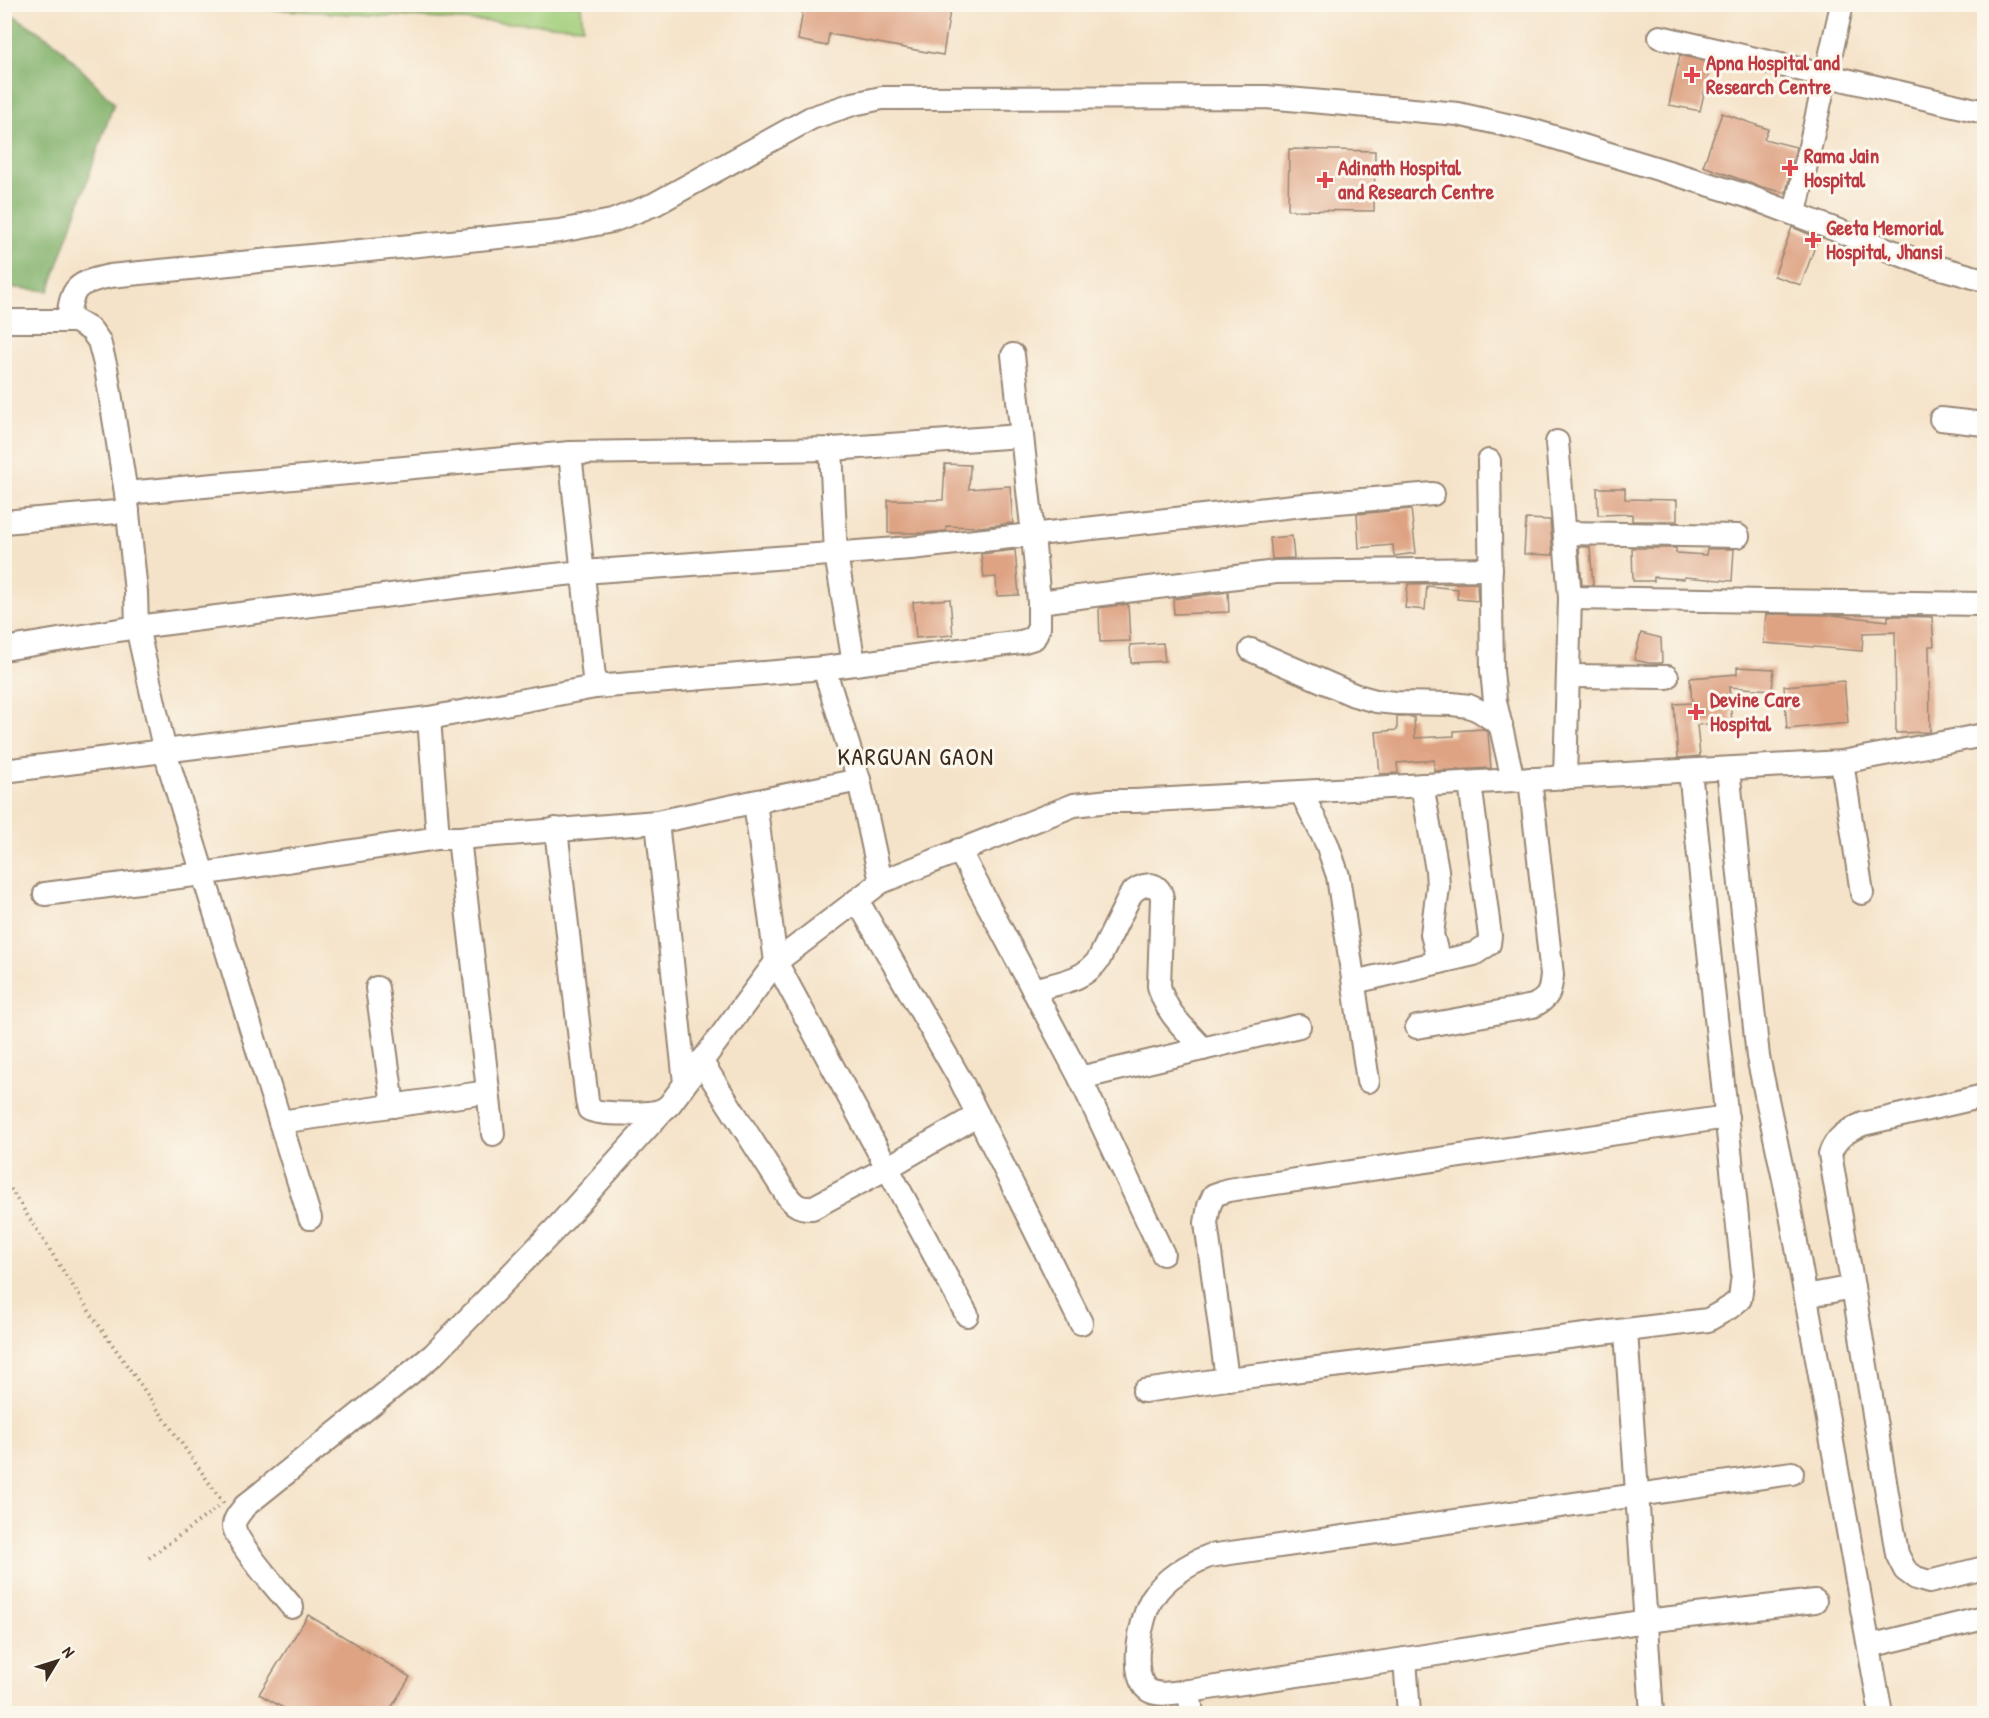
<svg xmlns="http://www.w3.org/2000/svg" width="1989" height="1718" font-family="'Patrick Hand',sans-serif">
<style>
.green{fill:#a1cd79;stroke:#6e7c4c;stroke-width:1.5}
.forest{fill:#80b069;stroke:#5e6d44;stroke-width:1.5}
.building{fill:#dea383}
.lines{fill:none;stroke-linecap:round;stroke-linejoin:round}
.minor-casing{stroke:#988674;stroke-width:26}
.path{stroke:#988674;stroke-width:4;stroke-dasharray:1.5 4.5;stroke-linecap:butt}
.minor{stroke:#fff;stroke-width:22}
.health-dot{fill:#e0444e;stroke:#fbf7ec;stroke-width:2}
.labels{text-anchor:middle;stroke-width:6;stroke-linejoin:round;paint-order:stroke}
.health-label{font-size:21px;font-weight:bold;fill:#be3a42;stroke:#fbf7ec;text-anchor:start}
.quarter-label{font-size:24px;letter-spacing:1.5px;fill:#3b2a1e;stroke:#fbf7ec}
</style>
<rect width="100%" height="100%" fill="#fbf7ec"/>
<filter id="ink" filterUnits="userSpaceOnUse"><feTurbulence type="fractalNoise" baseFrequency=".0167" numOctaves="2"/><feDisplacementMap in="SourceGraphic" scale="12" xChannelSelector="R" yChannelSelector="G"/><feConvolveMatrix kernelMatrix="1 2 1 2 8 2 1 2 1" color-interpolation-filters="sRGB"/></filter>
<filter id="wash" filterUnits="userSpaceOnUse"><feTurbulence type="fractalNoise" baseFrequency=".008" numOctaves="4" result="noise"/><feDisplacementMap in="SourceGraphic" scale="24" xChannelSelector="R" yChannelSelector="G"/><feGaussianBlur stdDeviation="1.35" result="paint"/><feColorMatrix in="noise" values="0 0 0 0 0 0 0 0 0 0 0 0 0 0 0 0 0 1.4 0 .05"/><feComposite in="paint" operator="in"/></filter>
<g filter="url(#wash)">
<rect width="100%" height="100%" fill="#f5e3c9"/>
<polygon class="green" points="193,5 581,5 583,27"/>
<polygon class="forest" points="5,10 56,43 114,103 49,291 5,287"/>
<g id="blocks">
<g class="building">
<polygon points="804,4 951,4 943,55 829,34 827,46 798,40"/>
<polygon points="1680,55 1711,63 1700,111 1669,105"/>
<polygon points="1722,113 1768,129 1764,139 1796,147 1786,193 1762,187 1703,166"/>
<polygon points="1289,149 1375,151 1374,211 1288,210"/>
<polygon points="1792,227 1818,238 1801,285 1774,276"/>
<polygon points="945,464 970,465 969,489 1010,486 1013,523 979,527 946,526 946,531 923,533 888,533 888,500 943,500"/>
<polygon points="1597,488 1625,488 1625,499 1677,500 1677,521 1632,521 1632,514 1598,515"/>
<polygon points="1411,509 1416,553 1394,556 1393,545 1359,548 1357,514"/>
<polygon points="1526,519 1550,520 1553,555 1524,554"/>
<polygon points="1292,536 1294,558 1272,559 1270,538"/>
<polygon points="1579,547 1590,547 1593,585 1582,585"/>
<polygon points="1632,548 1676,548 1676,553 1706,555 1707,549 1734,549 1732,581 1684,577 1684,579 1654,577 1654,581 1633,581"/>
<polygon points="1015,550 1019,595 997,596 996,577 984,578 981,554"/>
<polygon points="1477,583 1478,601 1457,599 1458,589 1427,586 1425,610 1405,608 1408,584"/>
<polygon points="1228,592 1229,612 1174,614 1173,599"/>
<polygon points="950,599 953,635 916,638 913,602"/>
<polygon points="1128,604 1130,641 1100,642 1099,608"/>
<polygon points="1766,614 1832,615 1888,621 1888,616 1932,617 1934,646 1929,646 1930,732 1896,733 1895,632 1863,633 1862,651 1764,643"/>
<polygon points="1641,633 1661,638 1662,663 1649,663 1634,660"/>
<polygon points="1163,643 1165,661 1131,663 1130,645"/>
<polygon points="1737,667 1774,669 1772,690 1729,687 1732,722 1697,725 1700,756 1678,758 1674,704 1692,703 1690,678 1737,674"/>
<polygon points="1844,681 1848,723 1787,729 1784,686"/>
<polygon points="1397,717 1414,717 1415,738 1454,736 1454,731 1483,729 1488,733 1491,768 1434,771 1434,760 1397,763 1398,773 1380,774 1376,732 1397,730"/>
<polygon points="308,1615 410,1677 388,1713 292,1713 259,1694"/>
</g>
</g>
</g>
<g filter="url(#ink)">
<use href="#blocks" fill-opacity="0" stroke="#988674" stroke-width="1.5"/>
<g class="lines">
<defs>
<g id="minor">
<polyline points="1660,37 1984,112"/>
<polyline points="1795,213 1842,4"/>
<polyline points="4,321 76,321 91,330 99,341 106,368 126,493 136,592 137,627 165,752 310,1218"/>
<path d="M68,321C71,286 77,283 110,276L560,231L612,221L655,204L811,118L853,104L882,98L1266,97L1458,114L1537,132L1747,196L1923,263L1984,280"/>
<polyline points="1013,355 1033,535 1039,602"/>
<polyline points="1941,419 1984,424"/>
<polyline points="1557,442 1570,598 1565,778"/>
<polyline points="831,449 836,554 854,664"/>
<polyline points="570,453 595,687"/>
<polyline points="1489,461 1492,671 1495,701 1513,780"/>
<polyline points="126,493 570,453 831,449 1021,436"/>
<polyline points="4,522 128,511"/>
<polyline points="1565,533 1738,536"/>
<polyline points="1570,598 1984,604"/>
<polyline points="4,649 137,627 518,579 583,572 911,548 1303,505 1433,494"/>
<polyline points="1251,650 1354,695 1376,701 1396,703 1452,704 1469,706 1480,711 1501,725"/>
<polyline points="824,668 1021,642 1034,638 1039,627 1039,602 1276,572 1491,569"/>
<polyline points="1568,676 1667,677"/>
<polyline points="429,718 438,838"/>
<polyline points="1842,762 1862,893"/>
<polyline points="1728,769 1758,1057 1788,1198 1881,1714"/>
<polyline points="4,771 429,718 595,687 824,668 859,780 881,882"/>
<polyline points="1422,785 1437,870 1438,887 1432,934 1439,962"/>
<polyline points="1301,792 1327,844 1338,876 1368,1081"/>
<polyline points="755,802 776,962 967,1315"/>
<polyline points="657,822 685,1083"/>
<path d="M556,829L587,1101L589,1109C599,1115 651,1115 662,1110C665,1109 668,1106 670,1104L776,962L881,882L1074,805L1109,801H1135L1842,762L1984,735"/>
<polyline points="459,838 493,1134"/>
<polyline points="959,850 1080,1078 1299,1026"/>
<polyline points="45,894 202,874 438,838 459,838 657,822 859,780"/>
<polyline points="857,900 961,1081 1081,1323"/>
<polyline points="1354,982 1474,954 1489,944 1490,936 1470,783"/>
<polyline points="377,988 393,1106"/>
<path d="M1033,990C1058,983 1084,981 1099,959L1131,894C1140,884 1159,879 1162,898L1159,986C1165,1012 1186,1030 1203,1049"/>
<path d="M1417,1027L1533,1006C1549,998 1550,993 1552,975L1530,779"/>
<path d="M701,1061L786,1194C793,1204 799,1209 812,1208L887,1168L978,1115"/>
<polyline points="1080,1078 1163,1254"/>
<polyline points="280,1122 488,1092"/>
<polyline points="1853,1287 1897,1554 1905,1570 1916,1578 1929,1582 1984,1568"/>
<path d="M1806,1296L1853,1287L1830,1154C1836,1137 1847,1131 1863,1124L1984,1096"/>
<polyline points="1626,1331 1652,1714"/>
<polyline points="1227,1379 1206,1223 1209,1206 1214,1195 1228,1190 1727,1117"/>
<polyline points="1144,1391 1227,1379 1708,1320 1729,1308 1740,1299 1743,1274 1690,771"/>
<path d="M1792,1473L1209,1556C1189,1564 1165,1578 1153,1597C1141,1615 1126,1682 1152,1692C1162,1696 1179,1692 1189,1691L1405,1659L1646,1621L1815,1601"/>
<path d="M292,1607C280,1592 235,1542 234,1526C234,1518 241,1512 245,1506L433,1355L560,1224L664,1109"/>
<polyline points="1869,1646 1984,1618"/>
<polyline points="1405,1659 1409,1714"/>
<polyline points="1189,1691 1192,1714"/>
</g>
</defs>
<use href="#minor" class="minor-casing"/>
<g class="path">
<polyline points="4,1179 93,1317 224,1504"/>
<polyline points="149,1558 218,1507"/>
</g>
<use href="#minor" class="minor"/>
</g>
</g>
<g class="health-dot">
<path d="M1689 66h6v6h6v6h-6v6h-6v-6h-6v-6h6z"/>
<path d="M1787 159h6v6h6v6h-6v6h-6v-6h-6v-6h6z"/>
<path d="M1322 171h6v6h6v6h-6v6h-6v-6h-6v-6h6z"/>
<path d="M1810 231h6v6h6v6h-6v6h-6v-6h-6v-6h6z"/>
<path d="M1693 703h6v6h6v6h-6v6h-6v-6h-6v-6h6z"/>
</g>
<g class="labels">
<g class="health-label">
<text x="1706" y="70">Apna Hospital and<tspan x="1706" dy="24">Research Centre</tspan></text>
<text x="1804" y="163">Rama Jain<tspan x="1804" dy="24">Hospital</tspan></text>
<text x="1338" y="175">Adinath Hospital<tspan x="1338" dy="24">and Research Centre</tspan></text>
<text x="1826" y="235">Geeta Memorial<tspan x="1826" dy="24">Hospital, Jhansi</tspan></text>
<text x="1710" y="707">Devine Care<tspan x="1710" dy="24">Hospital</tspan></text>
</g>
<g class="quarter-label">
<text x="916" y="765">KARGUAN GAON</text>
</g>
</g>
<rect width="1989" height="1718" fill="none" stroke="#fbf7ec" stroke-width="24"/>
<g transform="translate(57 1661) rotate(52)" stroke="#fbf7ec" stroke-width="4.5" paint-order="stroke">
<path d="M0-4.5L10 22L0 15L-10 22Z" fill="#3b2a1e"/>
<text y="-9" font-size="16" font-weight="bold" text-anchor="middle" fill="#3b2a1e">N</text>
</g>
</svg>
